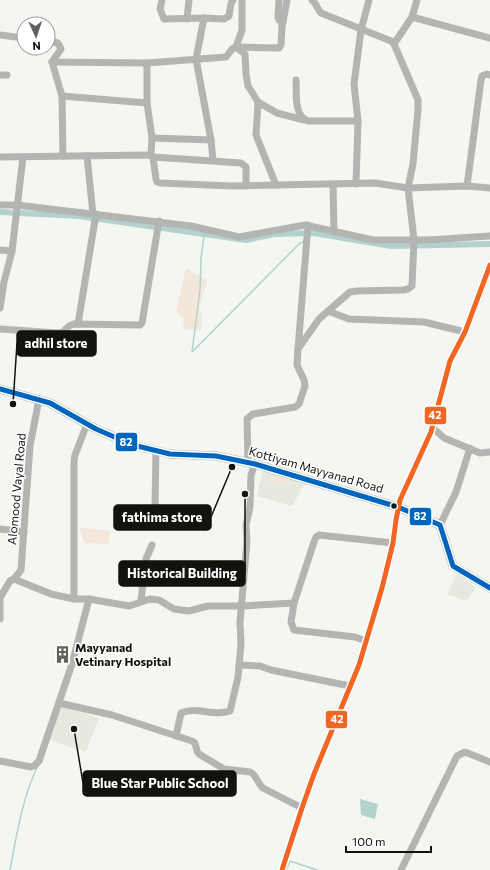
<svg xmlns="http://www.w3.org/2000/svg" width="490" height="870" font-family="Commissioner,sans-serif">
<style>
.built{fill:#e6eade}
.green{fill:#f3e6db}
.water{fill:#b3d2cd}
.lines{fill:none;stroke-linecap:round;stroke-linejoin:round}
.stream{stroke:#b3d2cd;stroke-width:1.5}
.canal{stroke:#b3d2cd;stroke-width:6}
.minor{stroke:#b3b5b3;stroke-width:7}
.major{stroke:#b5b6b5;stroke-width:9}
.bus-1-casing{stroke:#fff;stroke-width:8}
.bus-2-casing{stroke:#fff;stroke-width:8}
.bus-1{stroke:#0065bd;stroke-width:5}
.bus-2{stroke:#f26522;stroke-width:5}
.bus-dot{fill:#12130f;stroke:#fff;stroke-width:1.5}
.labels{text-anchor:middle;stroke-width:3;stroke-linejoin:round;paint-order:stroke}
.street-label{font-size:12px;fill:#12130f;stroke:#fff}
.poi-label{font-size:12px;font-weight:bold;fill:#12130f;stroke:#fff;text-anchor:start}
.leader{fill:none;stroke:#12130f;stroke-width:1.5}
.callout-dot{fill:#12130f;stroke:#fff;stroke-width:1.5}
.callout{fill:#12130f;stroke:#12130f;stroke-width:1.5}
.callout-label{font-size:13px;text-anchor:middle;font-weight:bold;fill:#fff}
.line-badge{stroke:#fff;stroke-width:1.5}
.badge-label{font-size:11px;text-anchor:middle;font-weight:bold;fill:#fff}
</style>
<rect width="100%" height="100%" fill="#f4f6f1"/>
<g class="built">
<polygon points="263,469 306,482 292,506 257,496"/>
<polygon points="457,574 476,588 466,601 447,594"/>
<polygon points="61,705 99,718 86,752 49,740"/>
</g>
<g class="green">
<polygon points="186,268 207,281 199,307 202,314 201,331 183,329 184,318 176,312"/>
<polygon points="272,475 291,479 286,487 268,480"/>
<polygon points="79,527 111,531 108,544 84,543"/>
</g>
<polygon class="water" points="360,799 378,804 375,819 361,815"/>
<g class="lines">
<g class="stream">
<polyline points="204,235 201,259 200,290 192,352 299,244 304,241"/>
<polyline points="310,236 314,233"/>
<path d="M10,870C16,838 23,794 38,766"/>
<polyline points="286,870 290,861 317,870"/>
</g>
<polyline class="canal" points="0,212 79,216 246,240 274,234 314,233 391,246 490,244"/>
<g class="minor">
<polyline points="162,0 160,9 164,19 204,18 224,19 229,16 231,3 233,0"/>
<polyline points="242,0 242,30 236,47 245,54 246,74 248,86 258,102 256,135 276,185"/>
<polyline points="279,0 278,17 279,20 283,22 282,25"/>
<polyline points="412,17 490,38"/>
<polyline points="204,18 196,59 211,140 213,160"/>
<polyline points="187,19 189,0"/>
<polyline points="0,35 24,38"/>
<polyline points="48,41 58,43 61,49 52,62 62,96 63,156"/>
<polyline points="394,44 412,17 417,0"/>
<polyline points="52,62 147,63 226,57 232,49 236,47 279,48 281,45 282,27 287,0"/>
<polyline points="147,63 147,103 152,138 151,155"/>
<polyline points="0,75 7,75"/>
<path d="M296,80C297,92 293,116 308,121H358"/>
<polyline points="62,96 147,103"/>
<polyline points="258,102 277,113 304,120"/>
<polyline points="152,138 211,140"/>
<polyline points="87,156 93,214"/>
<polyline points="0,157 149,155 153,157 156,179 157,182 160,183 232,186 375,183 408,188 467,186 490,188"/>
<polyline points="153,157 241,163 246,167 246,186"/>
<polyline points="333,184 334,232"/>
<polyline points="356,184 358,121 354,84 361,30 369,0"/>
<polyline points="467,186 481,80 482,76 487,74 490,75"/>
<polyline points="0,205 17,205 191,226 239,237 305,225 373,240 428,240 490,236"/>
<polyline points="0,250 12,251"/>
<polyline points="0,308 4,282 12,251 23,157"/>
<polyline points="328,311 349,319 424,322 465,332"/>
<polyline points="78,324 96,214"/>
<polyline points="0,329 58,333 63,332 69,326 74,324 140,325 142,323 159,221"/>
<polyline points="298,349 308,225"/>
<polyline points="432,427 444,438 480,453 490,452"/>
<path d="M248,462L247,419L253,414L295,407L299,404L305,386L304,380L297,365L298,349L319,319L350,292L357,291L403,290L408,289L412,286L414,240L408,188L413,164L418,109V100L394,44L391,41L321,13C317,9 317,4 312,0"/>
<polyline points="155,510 156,450"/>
<polyline points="440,525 456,492 470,448"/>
<polyline points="0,529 24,532"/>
<polyline points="14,579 21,570 30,446 39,399"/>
<polyline points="0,598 10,581 14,579 51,594 74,599 89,599 129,606 150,599 159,600 174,609 181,610 189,611 208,606 241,606 294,603 291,622 294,630 355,637 366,641"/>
<polyline points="74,599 74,461 75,455 87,424"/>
<polyline points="0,600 0,619"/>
<polyline points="141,600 146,559 152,545"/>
<polyline points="294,603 314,542 316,537 319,535 393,543"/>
<polyline points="239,665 260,666 271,670 350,686"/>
<path d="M59,703L112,715L192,741L195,743L197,751L199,754L224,769L250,772C257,775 257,783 263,788L302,808"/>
<path d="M176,736L181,713C197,706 214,717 230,711L238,677L241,644L240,622L247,541L246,525L250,507L251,475L255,464"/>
<polyline points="0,761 31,767 34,766 39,761 72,664 89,599"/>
<polyline points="282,870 302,808 314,774 359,665 382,588 393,543 396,520 400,500 431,432 450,361 465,332 490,265"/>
<polyline points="401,870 457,756 465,752 490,762"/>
</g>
<polyline class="major" points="0,389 50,403 96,429 133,445 170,454 216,456 255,464 398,507 440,525 453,566 490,588"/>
<defs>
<polyline id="bus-1" points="0,389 50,403 96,429 133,445 170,454 216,456 255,464 398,507 440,525 453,566 490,588"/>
<polyline id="bus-2" points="282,870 302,808 314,774 359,665 382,588 393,543 396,520 400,500 431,432 450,361 465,332 490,265"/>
</defs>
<use href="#bus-1" class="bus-1-casing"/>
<use href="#bus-2" class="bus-2-casing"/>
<use href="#bus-1" class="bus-1"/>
<use href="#bus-2" class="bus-2"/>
</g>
<defs>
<symbol id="building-bare" viewBox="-9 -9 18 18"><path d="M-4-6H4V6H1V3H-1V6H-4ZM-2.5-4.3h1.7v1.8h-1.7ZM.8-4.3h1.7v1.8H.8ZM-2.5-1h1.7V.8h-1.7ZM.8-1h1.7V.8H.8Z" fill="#61625e" stroke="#fff" stroke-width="2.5" paint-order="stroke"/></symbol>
</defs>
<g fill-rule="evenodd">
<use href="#building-bare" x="50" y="642" width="25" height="25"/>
</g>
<circle class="bus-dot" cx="394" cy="506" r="3.5"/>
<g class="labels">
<g class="street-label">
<text transform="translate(316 470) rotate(16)" y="4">Kottiyam Mayyanad Road</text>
<text transform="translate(17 489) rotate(-85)" y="4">Alomood Vayal Road</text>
</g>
<g class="poi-label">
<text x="75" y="652">Mayyanad<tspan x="75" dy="14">Vetinary Hospital</tspan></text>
</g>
</g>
<path class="leader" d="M13 404L17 343M232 467L211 517M245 494L245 573M74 729L83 783"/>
<g class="callout-dot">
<circle cx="13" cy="404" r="4"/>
<circle cx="232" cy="467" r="4"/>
<circle cx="245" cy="494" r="4"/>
<circle cx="74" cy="729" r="4"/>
</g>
<g class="callout">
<rect x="17" y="331" width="79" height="25" rx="4"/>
<rect x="114" y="505" width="97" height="25" rx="4"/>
<rect x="119" y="561" width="126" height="25" rx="4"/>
<rect x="83" y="771" width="153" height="25" rx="4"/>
</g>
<g class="callout-label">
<text x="56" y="348">adhil store</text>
<text x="162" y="522">fathima store</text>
<text x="182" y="578">Historical Building</text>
<text x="160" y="788">Blue Star Public School</text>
</g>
<g class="line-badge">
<rect x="424" y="406" width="23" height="19" rx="4" fill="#f26522"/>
<rect x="115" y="432" width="23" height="20" rx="4" fill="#0065bd"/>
<rect x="409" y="507" width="23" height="19" rx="4" fill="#0065bd"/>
<rect x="325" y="710" width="23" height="19" rx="4" fill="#f26522"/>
</g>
<g class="badge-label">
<text x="435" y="419">42</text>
<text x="126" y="446">82</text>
<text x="420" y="520">82</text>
<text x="337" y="723">42</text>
</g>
<g transform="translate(36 36) rotate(177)"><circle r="19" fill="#ffffff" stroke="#a0a19f"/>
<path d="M0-3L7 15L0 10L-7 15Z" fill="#61625e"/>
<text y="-6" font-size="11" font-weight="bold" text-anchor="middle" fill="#12130f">N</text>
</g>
<path d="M346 846v6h85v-6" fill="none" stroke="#12130f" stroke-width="2"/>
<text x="352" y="846" font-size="12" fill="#12130f" stroke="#ffffff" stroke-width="3" paint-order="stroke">100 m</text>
</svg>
